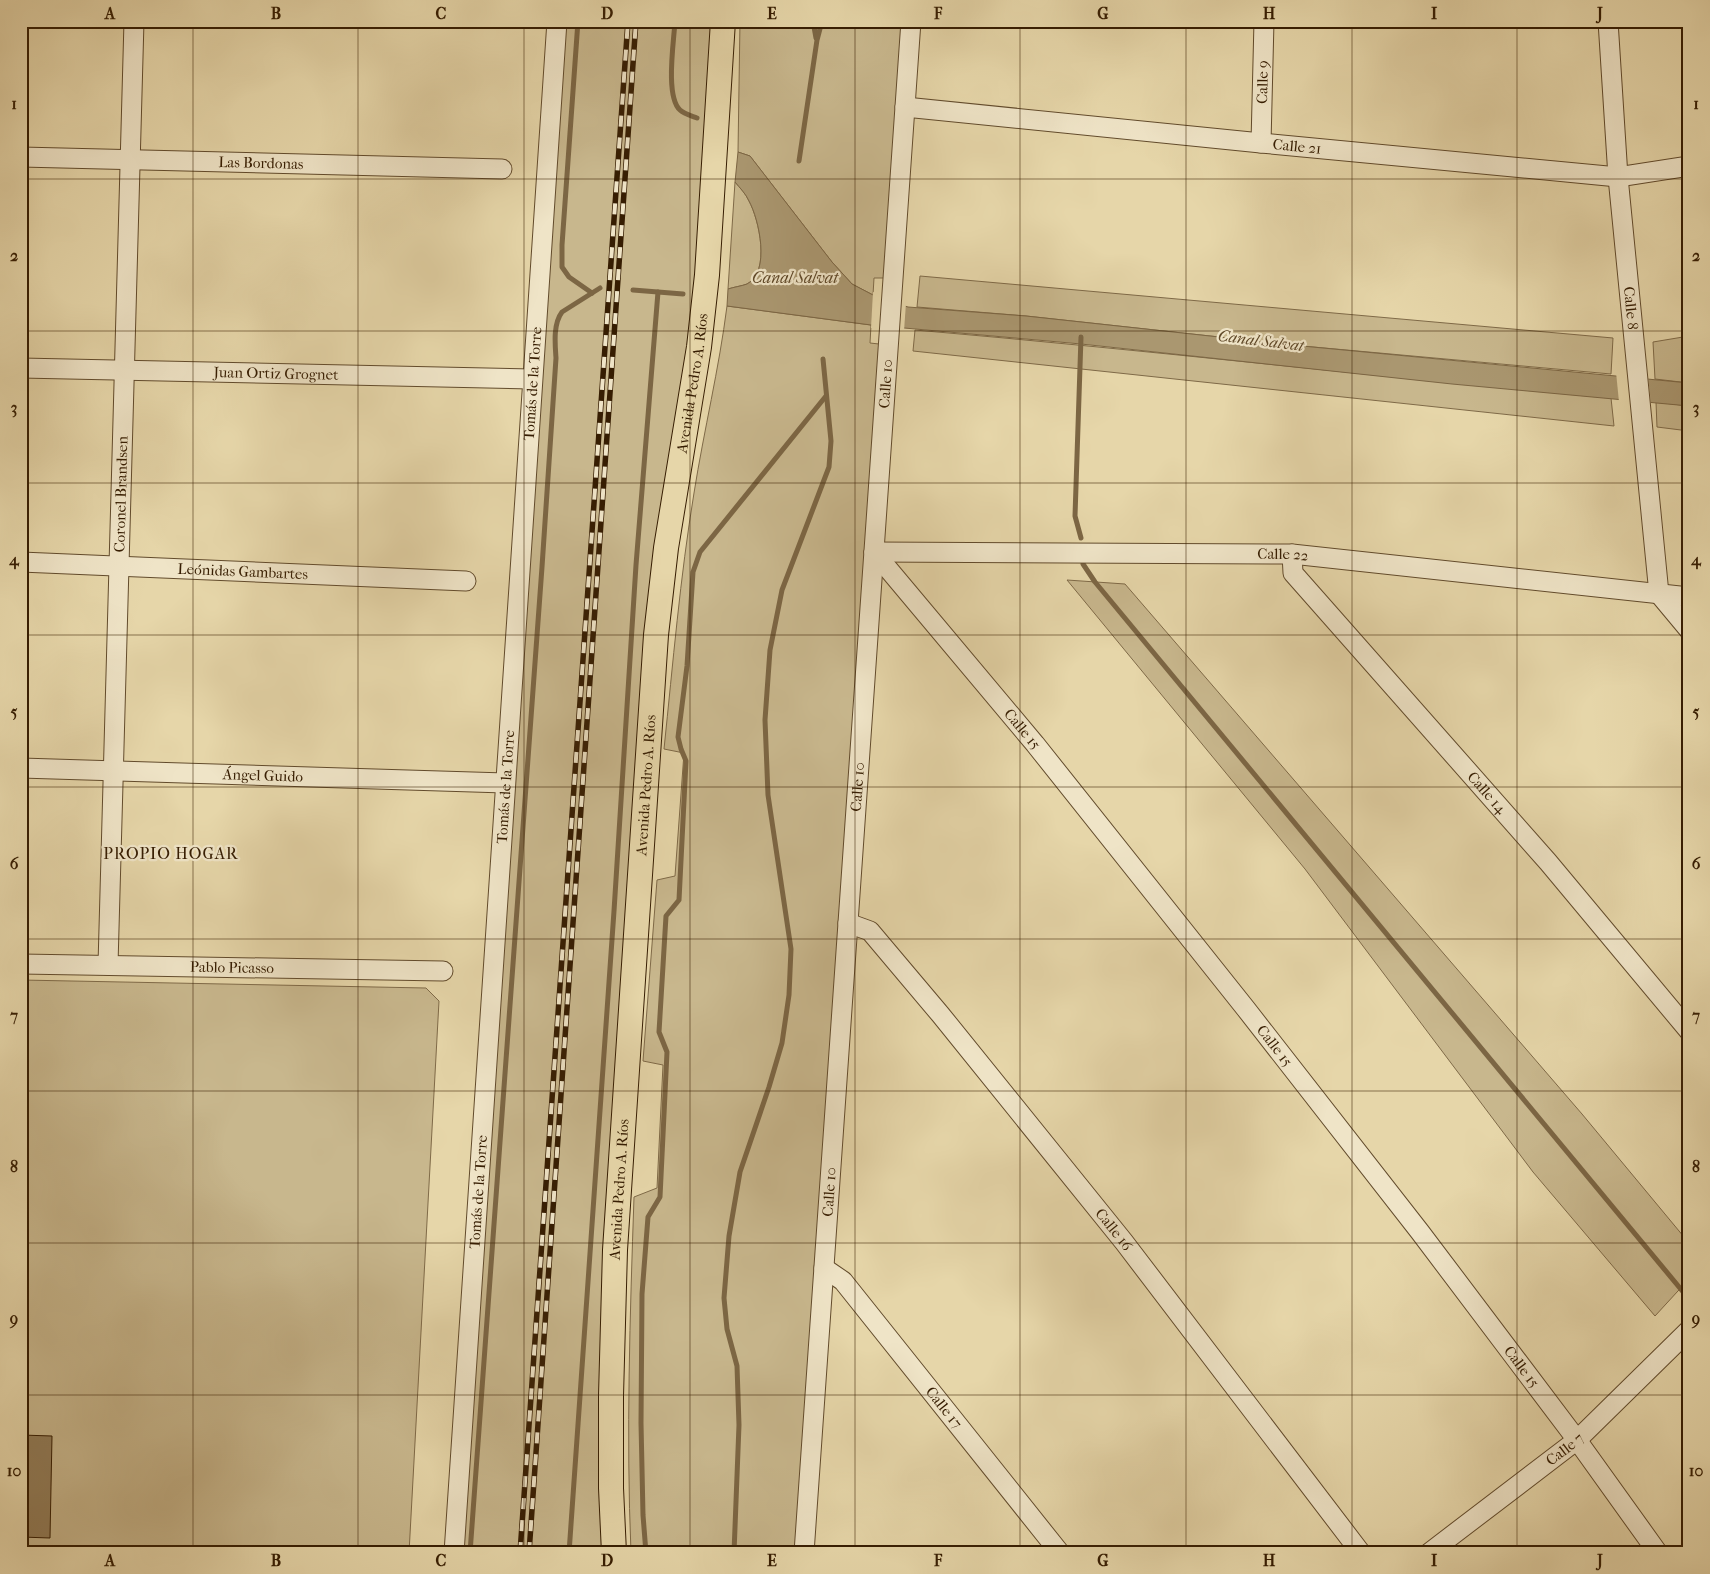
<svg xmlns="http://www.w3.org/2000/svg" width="1710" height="1574" font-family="'IM FELL French Canon',serif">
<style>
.green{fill:#c8b78d;stroke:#7f6a48}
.water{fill:#aa9770;stroke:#7c6644}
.pier{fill:#e6d6a9}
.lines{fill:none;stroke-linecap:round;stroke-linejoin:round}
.stream{stroke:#7c6644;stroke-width:5}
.building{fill:#927d59;stroke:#361d02}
.minor-casing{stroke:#624b2c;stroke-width:21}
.major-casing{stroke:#361d02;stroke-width:26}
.minor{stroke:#efe4c7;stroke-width:19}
.major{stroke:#e6d6a9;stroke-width:24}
.rail-casing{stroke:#361d02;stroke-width:5.5}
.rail{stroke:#efe4c7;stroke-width:4;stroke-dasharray:11;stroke-linecap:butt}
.grid{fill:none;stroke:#361d02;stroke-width:1;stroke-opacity:0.55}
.labels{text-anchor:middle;stroke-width:4.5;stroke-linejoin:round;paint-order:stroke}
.street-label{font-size:15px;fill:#361d02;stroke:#efe4c7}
.water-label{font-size:16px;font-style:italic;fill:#5f4828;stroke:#efe4c7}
.neighbourhood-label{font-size:16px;letter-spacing:1px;fill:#361d02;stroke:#efe4c7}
.neatline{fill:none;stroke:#361d02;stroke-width:2}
.grid-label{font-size:16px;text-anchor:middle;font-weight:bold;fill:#361d02}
</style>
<rect width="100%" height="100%" fill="#e6d6a9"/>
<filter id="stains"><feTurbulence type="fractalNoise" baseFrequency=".004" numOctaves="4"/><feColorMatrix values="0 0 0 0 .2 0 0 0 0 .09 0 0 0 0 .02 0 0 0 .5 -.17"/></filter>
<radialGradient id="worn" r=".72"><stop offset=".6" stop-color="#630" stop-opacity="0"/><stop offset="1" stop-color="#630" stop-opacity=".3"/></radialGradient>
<g class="green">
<polygon points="557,21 723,21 676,478 624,1116 614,1553 454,1553"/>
<polygon points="740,21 905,21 885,278 874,278 873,295 852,284 832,262 750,156 738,152"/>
<path d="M735,182C740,188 746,194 749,201C759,219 771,272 747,284C742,286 734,287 728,289Z"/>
<polygon points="920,276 1613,338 1611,374 1302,346 1026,316 917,307"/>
<path d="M727,306L871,325L870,343L879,344L796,1553H631C626,1434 630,1316 634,1197L657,1188L663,1065L643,1061L657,880L675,876L684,753L664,749C673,663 680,578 694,493C704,430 719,369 727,306Z"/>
<path d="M915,330C1147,350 1379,377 1611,398L1614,426L913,351Z"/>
<polygon points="1689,336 1689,383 1655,379 1653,342"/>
<polygon points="1656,402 1689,406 1689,431 1657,427"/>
<polygon points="1067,580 1125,584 1582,1114 1689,1243 1689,1279 1655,1316 1533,1172 1305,869"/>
<polygon points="21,980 426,988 439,1001 409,1553 21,1553"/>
</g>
<path class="water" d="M738,152L750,156L832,262L852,284L873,295L908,307L1026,316L1302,346L1689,383V406L1452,384L1081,344L871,325L727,306L728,289C734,287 742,286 747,284C771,272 759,219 749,201C746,194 740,188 735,182Z"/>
<g class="pier">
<polygon points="873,292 906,303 904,331 871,328"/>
<polygon points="1616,372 1648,376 1651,404 1619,402"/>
</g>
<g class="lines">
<g class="stream">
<polyline points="578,21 562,245 562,267 569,277 592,293"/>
<path d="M675,21C674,41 665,96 680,110C684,114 692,116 697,118"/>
<polyline points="813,21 816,38"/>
<polyline points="799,161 817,40 822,21"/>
<polyline points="633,290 683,294"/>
<polyline points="1081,538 1075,516 1081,337"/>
<polyline points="1083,564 1095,582 1689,1299"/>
<path d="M470,1553L542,567L556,358C555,344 553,324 562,312L600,288"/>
<polyline points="569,1553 614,911 636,565 658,292"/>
<polyline points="646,1553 643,1515 641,1423 642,1294 648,1217 660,1197 667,1052 659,1032 666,916 679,900 686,761 681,749 678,737 687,666 693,572 700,552 826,396"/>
<polyline points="734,1553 739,1425 737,1366 727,1329 724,1298 729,1236 740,1172 769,1087 782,1043 789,995 791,949 768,795 765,720 770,650 782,590 829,467 831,441 823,359"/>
</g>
</g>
<polygon class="building" points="21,1435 52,1436 50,1538 21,1537"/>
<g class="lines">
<defs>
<g id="minor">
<path id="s1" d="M1608,21L1618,177L1659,594L1689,630"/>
<path id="s2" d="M905,107L1261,143L1618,177L1689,166"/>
<path id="s3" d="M1261,143L1264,21"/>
<path id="s4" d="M21,157L502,169"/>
<path id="s5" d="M21,368L532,379"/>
<path id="s6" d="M874,552L1035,744L1246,1009L1420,1232L1577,1440L1658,1553"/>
<path id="s7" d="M874,552L1292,554L1689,597"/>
<path id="s8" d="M1292,554L1293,573L1548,862L1689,1031"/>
<path id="s9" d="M21,562L466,581"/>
<path id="s10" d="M21,768L505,783"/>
<path id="s11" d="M848,923L870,931L940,1014L1124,1242L1361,1553"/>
<path id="s12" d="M21,964L443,971"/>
<path id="s13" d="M108,965L134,21"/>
<path id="s14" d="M824,1268L843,1281L1060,1553"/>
<path id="s15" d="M454,1553L557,21"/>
<path id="s16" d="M804,1553L911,21"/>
<path id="s17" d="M1429,1553L1577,1440L1689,1330"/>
</g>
<g id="major">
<path id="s18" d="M614,1553L611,1488V1396L615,1250L656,635L666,548L699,347L707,275L723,21"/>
</g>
</defs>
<use href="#minor" class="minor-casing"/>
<use href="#major" class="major-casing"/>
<use href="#minor" class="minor"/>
<use href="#major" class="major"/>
<defs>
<g id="rail">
<polyline points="520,1553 628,21"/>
<polyline points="529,1553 636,21"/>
</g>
</defs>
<use href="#rail" class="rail-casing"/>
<use href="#rail" class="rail"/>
</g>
<path class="grid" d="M193,21V1553M358,21V1553M524,21V1553M690,21V1553M855,21V1553M1020,21V1553M1186,21V1553M1352,21V1553M1517,21V1553M21,179H1689M21,331H1689M21,483H1689M21,635H1689M21,787H1689M21,939H1689M21,1091H1689M21,1243H1689M21,1395H1689"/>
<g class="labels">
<g class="street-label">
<text dy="5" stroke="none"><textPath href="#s3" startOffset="61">Calle 9</textPath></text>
<text dy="5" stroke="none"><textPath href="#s2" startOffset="394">Calle 21</textPath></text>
<text dy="5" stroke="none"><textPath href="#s4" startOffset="240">Las Bordonas</textPath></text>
<text dy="5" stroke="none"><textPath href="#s1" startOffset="288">Calle 8</textPath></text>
<text dy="5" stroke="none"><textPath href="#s5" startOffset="255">Juan Ortiz Grognet</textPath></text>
<text dy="5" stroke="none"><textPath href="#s15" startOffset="1172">Tomás de la Torre</textPath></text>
<text dy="5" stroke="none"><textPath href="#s18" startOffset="1174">Avenida Pedro A. Ríos</textPath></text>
<text dy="5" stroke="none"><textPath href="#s16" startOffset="1172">Calle 10</textPath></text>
<text dy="5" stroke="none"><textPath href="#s13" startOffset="471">Coronel Brandsen</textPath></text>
<text dy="5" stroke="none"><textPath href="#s7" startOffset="409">Calle 22</textPath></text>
<text dy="5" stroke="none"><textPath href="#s9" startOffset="222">Leónidas Gambartes</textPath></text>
<text dy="5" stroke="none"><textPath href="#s6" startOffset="231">Calle 15</textPath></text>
<text dy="5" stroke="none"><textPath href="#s10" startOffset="242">Ángel Guido</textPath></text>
<text dy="5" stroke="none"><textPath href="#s18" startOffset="769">Avenida Pedro A. Ríos</textPath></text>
<text dy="5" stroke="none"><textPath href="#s15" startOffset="768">Tomás de la Torre</textPath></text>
<text dy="5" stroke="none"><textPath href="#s16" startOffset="768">Calle 10</textPath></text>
<text dy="5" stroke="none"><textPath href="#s8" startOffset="312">Calle 14</textPath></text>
<text dy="5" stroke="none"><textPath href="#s12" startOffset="211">Pablo Picasso</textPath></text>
<text dy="5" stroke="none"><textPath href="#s6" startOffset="636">Calle 15</textPath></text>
<text dy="5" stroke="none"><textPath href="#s18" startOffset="364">Avenida Pedro A. Ríos</textPath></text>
<text dy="5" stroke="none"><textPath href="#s15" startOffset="362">Tomás de la Torre</textPath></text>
<text dy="5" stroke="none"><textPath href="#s16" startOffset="362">Calle 10</textPath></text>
<text dy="5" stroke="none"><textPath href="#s11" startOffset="409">Calle 16</textPath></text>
<text dy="5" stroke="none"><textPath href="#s6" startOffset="1041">Calle 15</textPath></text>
<text dy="5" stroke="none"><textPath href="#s14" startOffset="185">Calle 17</textPath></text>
<text dy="5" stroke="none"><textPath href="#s17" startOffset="171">Calle 7</textPath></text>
</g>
<g class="water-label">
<text x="795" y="283">Canal Salvat</text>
<text transform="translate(1261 340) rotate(7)" y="6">Canal Salvat</text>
</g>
<g class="neighbourhood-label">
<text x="171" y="859">PROPIO HOGAR</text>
</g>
</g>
<rect width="1710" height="1574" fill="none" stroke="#e6d6a9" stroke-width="55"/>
<rect x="28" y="28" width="1654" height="1518" class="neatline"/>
<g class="grid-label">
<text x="110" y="19">A</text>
<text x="276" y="19">B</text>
<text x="441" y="19">C</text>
<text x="607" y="19">D</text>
<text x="772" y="19">E</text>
<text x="938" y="19">F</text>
<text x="1103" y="19">G</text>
<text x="1269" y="19">H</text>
<text x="1434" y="19">I</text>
<text x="1600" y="19">J</text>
<text x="14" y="109">1</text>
<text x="1696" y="109">1</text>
<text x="14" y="261">2</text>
<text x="1696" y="261">2</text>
<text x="14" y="413">3</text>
<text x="1696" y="413">3</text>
<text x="14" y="565">4</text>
<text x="1696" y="565">4</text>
<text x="14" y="717">5</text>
<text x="1696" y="717">5</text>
<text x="14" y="869">6</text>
<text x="1696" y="869">6</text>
<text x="14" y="1021">7</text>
<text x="1696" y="1021">7</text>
<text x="14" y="1172">8</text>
<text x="1696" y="1172">8</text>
<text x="14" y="1324">9</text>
<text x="1696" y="1324">9</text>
<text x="14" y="1476">10</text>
<text x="1696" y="1476">10</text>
<text x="110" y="1566">A</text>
<text x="276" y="1566">B</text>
<text x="441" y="1566">C</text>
<text x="607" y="1566">D</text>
<text x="772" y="1566">E</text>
<text x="938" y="1566">F</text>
<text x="1103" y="1566">G</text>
<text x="1269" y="1566">H</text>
<text x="1434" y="1566">I</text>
<text x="1600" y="1566">J</text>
</g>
<rect width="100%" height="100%" filter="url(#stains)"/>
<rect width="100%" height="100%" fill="url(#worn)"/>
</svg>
